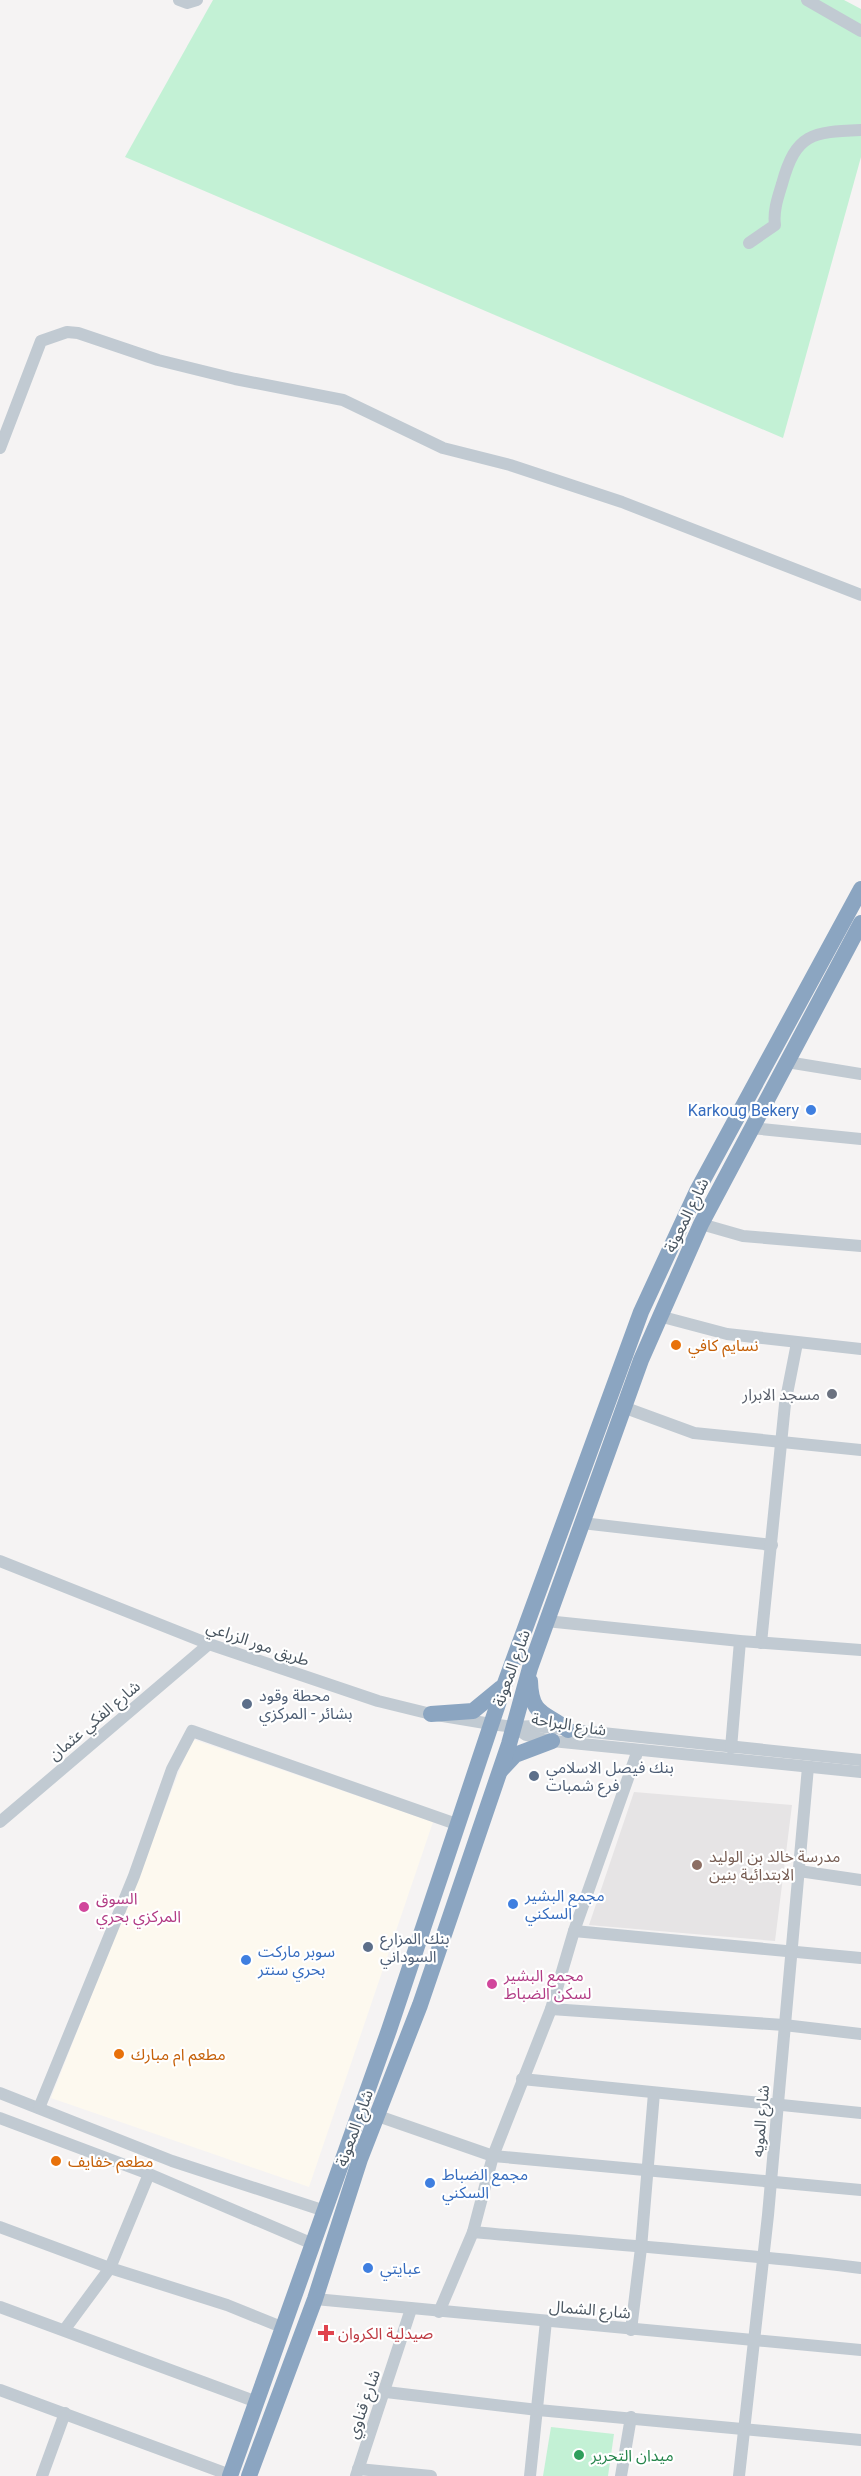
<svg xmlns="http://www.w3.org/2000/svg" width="861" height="2476" font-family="Roboto,'Noto Sans Arabic',sans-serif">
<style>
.commercial{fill:#fdf9ef}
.education{fill:#e6e4e5}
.green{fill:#c3f1d5}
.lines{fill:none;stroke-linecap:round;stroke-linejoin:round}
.minor{stroke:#c1cad2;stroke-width:12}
.highway{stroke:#8ba5c1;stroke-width:16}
.shop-dot{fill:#3f7fe0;stroke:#fff;stroke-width:2}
.food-dot{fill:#e8710a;stroke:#fff;stroke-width:2}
.worship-dot{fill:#6b7280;stroke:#fff;stroke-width:2}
.service-dot{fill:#5c6f8a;stroke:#fff;stroke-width:2}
.education-dot{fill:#8d6e63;stroke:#fff;stroke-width:2}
.hotel-dot{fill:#d1479c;stroke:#fff;stroke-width:2}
.health-dot{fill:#e0444e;stroke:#fff;stroke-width:2}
.leisure-dot{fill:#2e9e5b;stroke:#fff;stroke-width:2}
.labels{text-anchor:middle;stroke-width:4.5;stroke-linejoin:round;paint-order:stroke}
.shop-label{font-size:16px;fill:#366cbe;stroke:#fff;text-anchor:start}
.street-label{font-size:16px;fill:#4a5661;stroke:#fff}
.food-label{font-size:16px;fill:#c56008;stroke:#fff;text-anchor:start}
.worship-label{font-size:16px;fill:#5b616d;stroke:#fff;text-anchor:end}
.service-label{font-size:16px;fill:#4e5e75;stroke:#fff;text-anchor:start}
.education-label{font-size:16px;fill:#785e54;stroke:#fff;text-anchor:start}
.hotel-label{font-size:16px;fill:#b23c85;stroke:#fff;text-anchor:start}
.health-label{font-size:16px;fill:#be3a42;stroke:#fff;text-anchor:start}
.leisure-label{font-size:16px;fill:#27864d;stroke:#fff;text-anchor:start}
</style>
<rect width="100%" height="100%" fill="#f5f3f3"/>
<polygon class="commercial" points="192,1739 433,1822 309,2187 51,2098"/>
<polygon class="education" points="634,1792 792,1805 775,1941 589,1925"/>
<g class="green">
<polygon points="213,0 844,0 861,9 861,157 783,438 125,157"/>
<polygon points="551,2427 614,2434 608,2476 543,2476"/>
</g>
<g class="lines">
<g class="minor">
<polyline points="179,0 187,3 197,0"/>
<polyline points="807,0 861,31"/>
<path d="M749,243L775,225C773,211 778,197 782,184C796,133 812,132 861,130"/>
<polyline points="0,448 41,341 67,332 78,333 158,360 235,379 343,400 443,448 510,465 622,502 861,595"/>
<polyline points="787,1062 861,1074"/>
<polyline points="751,1128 861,1139"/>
<polyline points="701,1224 743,1236 861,1246"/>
<polyline points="659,1316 727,1334 861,1349"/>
<polyline points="623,1407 694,1433 861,1450"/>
<polyline points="582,1523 772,1545"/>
<polyline points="0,1561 209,1644 378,1701 431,1714 491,1724 514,1727 535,1726 861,1760"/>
<polyline points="546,1621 740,1641 861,1650"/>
<polyline points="761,1643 785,1404 797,1343"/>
<polyline points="514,1727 526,1735 552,1741 861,1772"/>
<polyline points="731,1748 740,1641"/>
<polyline points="0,1822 209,1644"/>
<polyline points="799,1871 861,1880"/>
<polyline points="574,1931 861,1958"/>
<polyline points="551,2009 784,2025 861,2034"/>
<polyline points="522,2079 861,2113"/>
<polyline points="0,2093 172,2161 325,2211"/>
<polyline points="39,2108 134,1876 172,1769 192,1731 459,1825"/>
<polyline points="378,2116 493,2156 861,2190"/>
<polyline points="0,2118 149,2174 313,2244"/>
<polyline points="0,2227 110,2268 227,2305 284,2328"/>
<path d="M473,2232C602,2244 732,2252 861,2268"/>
<polyline points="315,2299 861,2350"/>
<polyline points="0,2307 257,2402"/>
<polyline points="439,2312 473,2232 493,2156 551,2009 574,1931 638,1750"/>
<polyline points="65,2329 110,2268 149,2174"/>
<polyline points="631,2330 641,2248 654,2093"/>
<polyline points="0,2390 230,2475"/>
<polyline points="386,2392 538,2410 861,2440"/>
<polyline points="358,2469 431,2476"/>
<polyline points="42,2476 65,2413"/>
<polyline points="356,2476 411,2309"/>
<polyline points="530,2476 546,2321"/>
<polyline points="621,2476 631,2417"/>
<polyline points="739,2476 768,2215 808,1767"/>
</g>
<g class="highway">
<path d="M530,1681C531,1716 545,1712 568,1730"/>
<polyline points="431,1714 473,1711 501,1688"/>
<polyline points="501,1770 515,1755 552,1741"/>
<polyline points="230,2476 389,2030 504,1686 641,1312 697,1191 861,889"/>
<polyline points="249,2476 315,2299 360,2159 420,2005 509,1744 530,1668 641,1360 701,1224 861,923"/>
</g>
</g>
<g class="shop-dot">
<circle cx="811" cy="1110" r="6"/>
<circle cx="513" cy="1904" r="6"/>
<circle cx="246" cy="1960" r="6"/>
<circle cx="430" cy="2183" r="6"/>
<circle cx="368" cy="2268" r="6"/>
</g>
<g class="food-dot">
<circle cx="676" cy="1345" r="6"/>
<circle cx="119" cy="2054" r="6"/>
<circle cx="56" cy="2161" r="6"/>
</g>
<circle class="worship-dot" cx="832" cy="1394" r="6"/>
<g class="service-dot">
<circle cx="247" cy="1704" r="6"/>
<circle cx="534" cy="1776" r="6"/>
<circle cx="368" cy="1947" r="6"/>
</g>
<circle class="education-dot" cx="697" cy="1865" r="6"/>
<g class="hotel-dot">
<circle cx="84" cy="1907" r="6"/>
<circle cx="492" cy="1984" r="6"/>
</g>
<path class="health-dot" d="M323 2324h6v6h6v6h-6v6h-6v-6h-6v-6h6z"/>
<circle class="leisure-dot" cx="579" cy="2455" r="6"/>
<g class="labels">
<g class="shop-label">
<text x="799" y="1116" text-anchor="end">Karkoug Bekery</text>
<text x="525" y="1901">مجمع البشير<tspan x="525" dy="18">السكني</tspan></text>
<text x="258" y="1957">سوبر ماركت<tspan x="258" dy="18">بحري سنتر</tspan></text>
<text x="442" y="2180">مجمع الضباط<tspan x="442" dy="18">السكني</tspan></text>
<text x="380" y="2274">عبايتي</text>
</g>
<g class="street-label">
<text transform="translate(686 1215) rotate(-64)" y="6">شارع المعونة</text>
<text transform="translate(258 1643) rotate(19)" y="6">طريق مور الزراعي</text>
<text transform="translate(511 1668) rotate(-70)" y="6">شارع المعونة</text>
<text transform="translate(94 1720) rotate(-40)" y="6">شارع الفكي عثمان</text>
<text transform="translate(569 1724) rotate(9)" y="6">شارع البراحة</text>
<text transform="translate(760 2121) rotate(-85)" y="6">شارع المويه</text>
<text transform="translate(354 2128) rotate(-70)" y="6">شارع المعونة</text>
<text transform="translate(590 2309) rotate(5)" y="6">شارع الشمال</text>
<text transform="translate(363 2404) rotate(-71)" y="6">شارع قناوي</text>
</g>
<g class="food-label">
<text x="688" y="1351">نسايم كافي</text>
<text x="131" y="2060">مطعم ام مبارك</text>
<text x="68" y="2167">مطعم خفايف</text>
</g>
<g class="worship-label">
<text x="820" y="1400">مسجد الابرار</text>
</g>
<g class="service-label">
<text x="259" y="1701">محطة وقود<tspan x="259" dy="18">بشائر - المركزي</tspan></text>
<text x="546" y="1773">بنك فيصل الاسلامي<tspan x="546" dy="18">فرع شمبات</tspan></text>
<text x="380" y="1944">بنك المزارع<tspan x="380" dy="18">السوداني</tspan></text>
</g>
<g class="education-label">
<text x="709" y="1862">مدرسة خالد بن الوليد<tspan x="709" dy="18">الابتدائية بنين</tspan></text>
</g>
<g class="hotel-label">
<text x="96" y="1904">السوق<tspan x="96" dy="18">المركزي بحري</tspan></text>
<text x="504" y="1981">مجمع البشير<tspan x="504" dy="18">لسكن الضباط</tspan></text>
</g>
<g class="health-label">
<text x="338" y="2339">صيدلية الكروان</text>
</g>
<g class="leisure-label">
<text x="591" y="2461">ميدان التحرير</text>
</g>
</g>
</svg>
